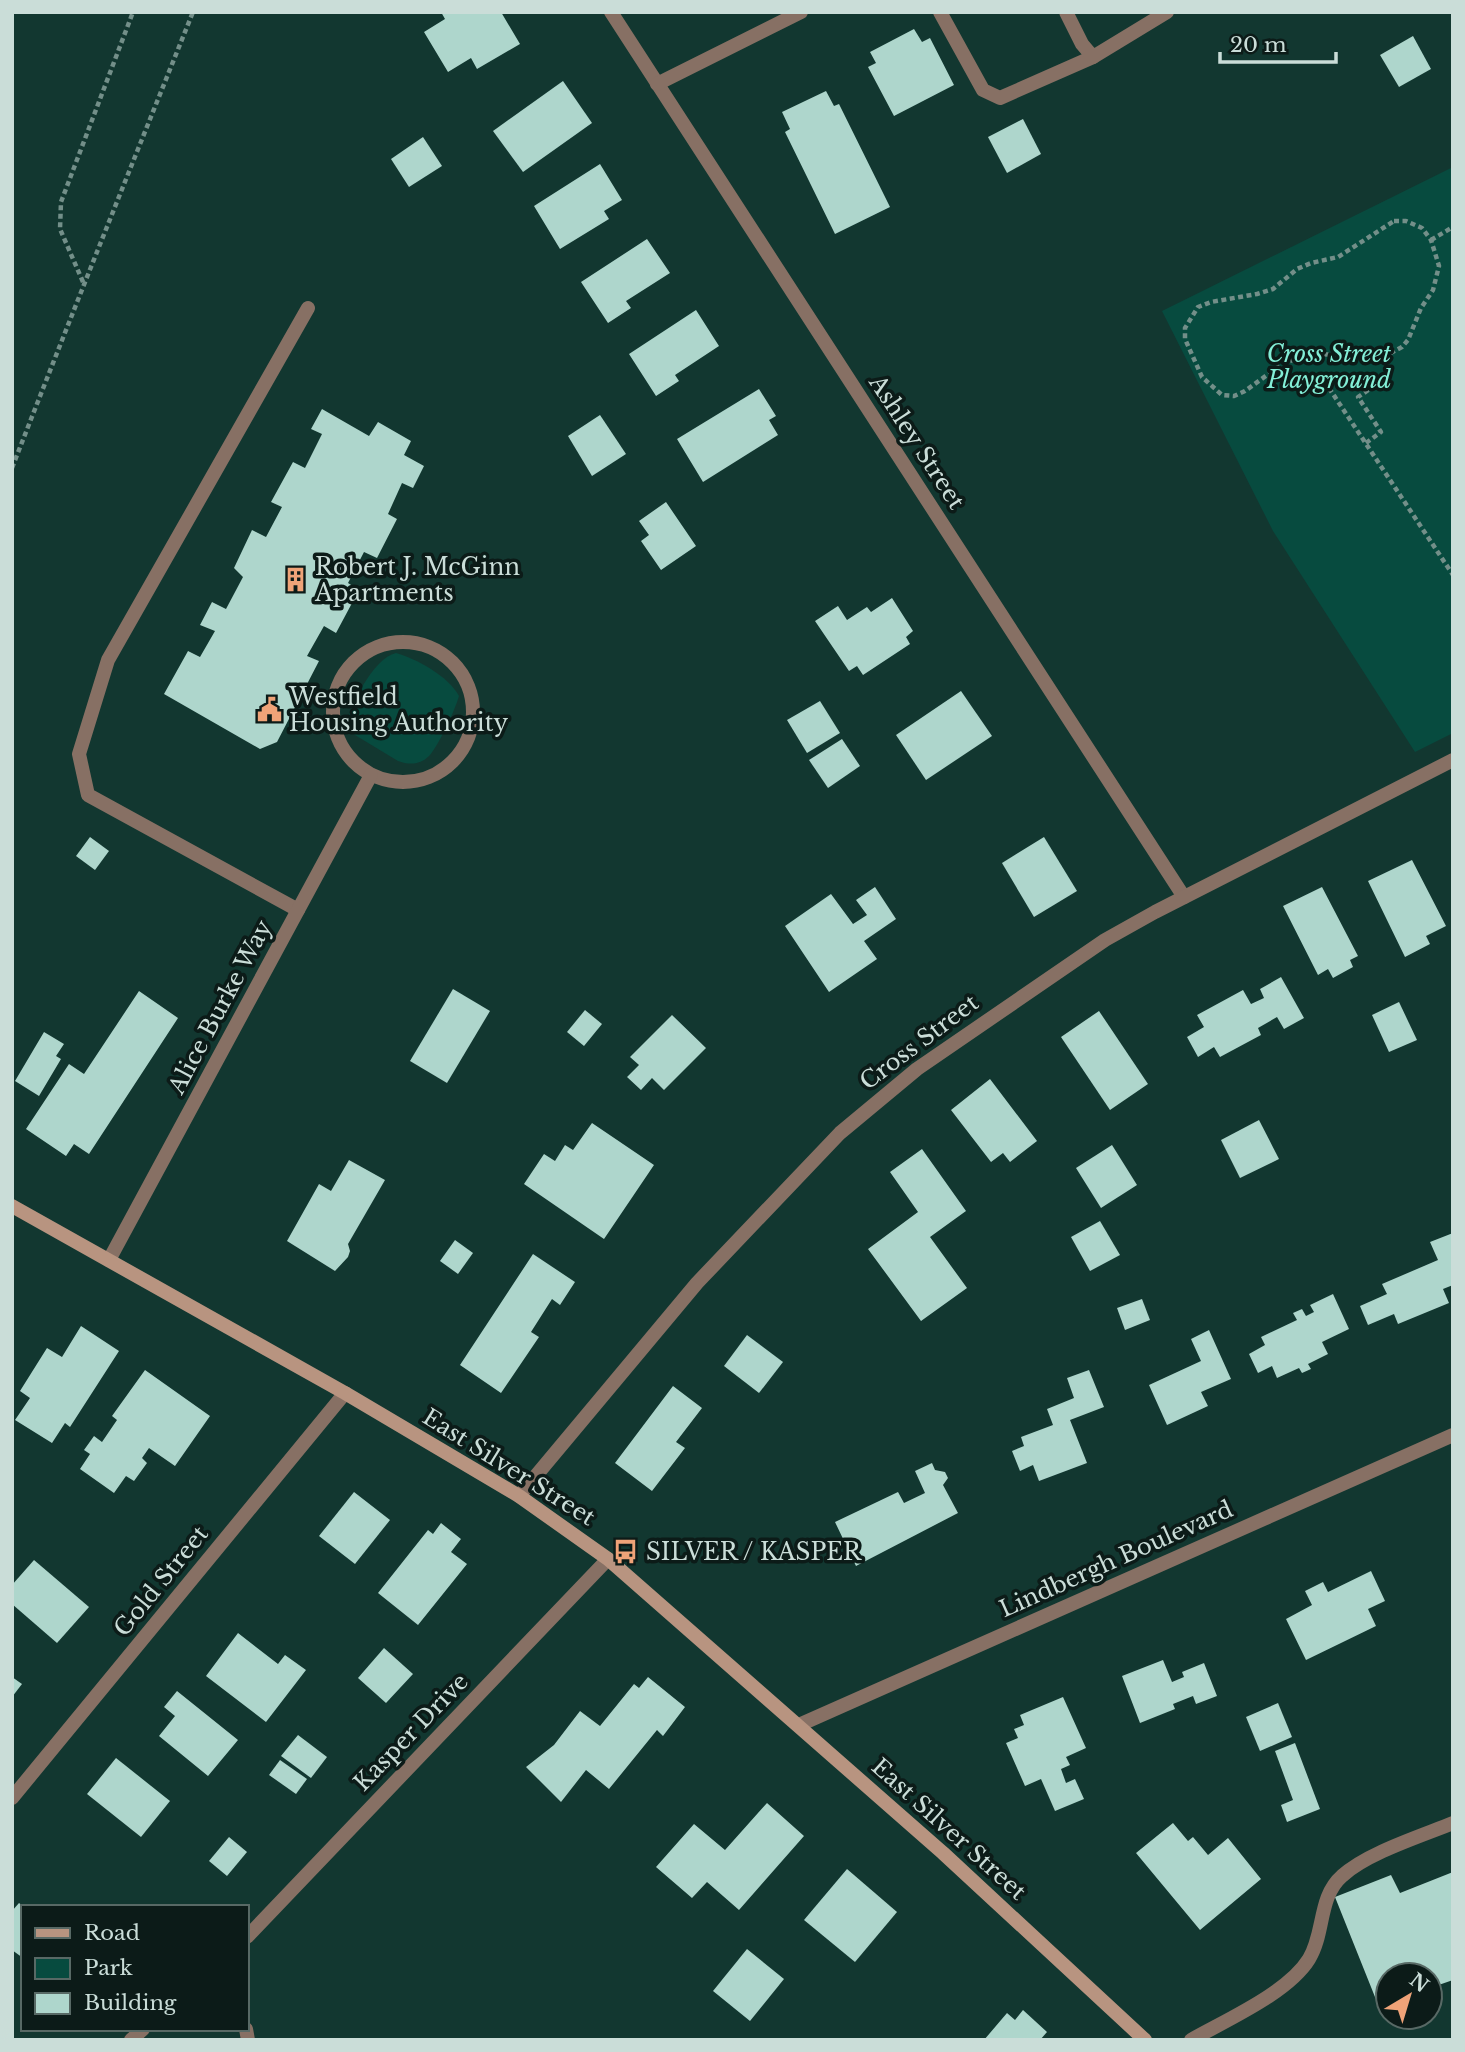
<svg xmlns="http://www.w3.org/2000/svg" width="1465" height="2052" font-family="'Libre Baskerville',serif">
<style>
.green{fill:#074b3f}
.building{fill:#aed6cc}
.lines{fill:none;stroke-linecap:round;stroke-linejoin:round}
.path{stroke:#738f89;stroke-width:4.5;stroke-dasharray:5 3.5;stroke-linecap:butt}
.lane{stroke:#877064;stroke-width:14}
.street{stroke:#877064;stroke-width:14}
.secondary{stroke:#b89480;stroke-width:14}
.labels{text-anchor:middle;stroke-width:7;stroke-linejoin:round;paint-order:stroke}
.park-label{font-size:23px;font-style:italic;fill:#83efd7;stroke:#0c1b18}
.street-label{font-size:23px;fill:#caddd8;stroke:#0c1b18}
.poi-label{font-size:23px;fill:#caddd8;stroke:#0c1b18;text-anchor:start}
</style>
<rect width="100%" height="100%" fill="#123730"/>
<g class="green">
<polygon points="1453,167 1453,733 1415,752 1273,531 1162,311"/>
<path d="M396,653C417,659 448,676 459,696C455,710 439,745 429,756C420,765 409,765 398,761L345,729C349,707 373,658 396,653Z"/>
</g>
<g class="building">
<polygon points="441,12 501,12 520,44 477,69 471,58 448,72 424,32 445,19"/>
<polygon points="914,29 922,42 930,38 954,85 894,116 868,67 876,63 870,52"/>
<polygon points="1413,36 1431,69 1399,87 1380,55"/>
<polygon points="563,81 592,123 523,172 493,131"/>
<polygon points="826,91 834,106 839,104 890,207 835,234 785,132 790,129 782,112"/>
<polygon points="1023,119 1041,154 1007,173 988,137"/>
<polygon points="423,137 442,166 409,187 391,159"/>
<polygon points="600,164 622,200 604,211 609,219 560,249 534,206"/>
<polygon points="647,239 670,273 626,301 631,308 608,323 581,282"/>
<polygon points="696,310 719,346 675,375 679,381 656,396 629,354"/>
<polygon points="759,389 776,416 769,420 778,435 703,482 677,439"/>
<polygon points="322,409 369,436 378,422 411,441 404,455 424,466 413,488 402,483 388,514 397,519 377,558 364,552 348,583 359,590 336,633 324,626 307,656 319,661 277,742 260,749 164,694 188,651 200,657 215,631 200,625 212,602 226,609 243,577 234,568 252,530 266,537 282,507 271,502 293,462 305,468 322,434 311,429"/>
<polygon points="600,415 626,454 592,476 568,436"/>
<polygon points="666,502 696,546 661,570 641,541 649,535 639,521"/>
<polygon points="892,598 913,631 906,637 910,644 863,675 857,666 849,671 815,621 838,606 847,620 867,607 871,612"/>
<polygon points="961,691 992,736 926,780 896,735"/>
<polygon points="820,701 840,733 807,753 787,720"/>
<polygon points="842,739 860,766 828,788 809,760"/>
<polygon points="90,837 109,851 95,870 76,856"/>
<polygon points="1044,837 1077,891 1034,917 1002,863"/>
<polygon points="1412,860 1446,926 1426,936 1430,944 1405,957 1368,881"/>
<polygon points="875,887 896,919 864,941 877,959 829,992 785,926 831,894 853,924 867,915 856,900"/>
<polygon points="1322,887 1358,956 1350,960 1353,967 1333,978 1328,969 1318,975 1283,906"/>
<polygon points="1281,977 1304,1018 1284,1029 1277,1017 1258,1028 1261,1035 1220,1057 1214,1047 1198,1057 1187,1037 1204,1027 1197,1015 1243,990 1251,1004 1264,998 1260,989"/>
<polygon points="453,989 490,1011 447,1083 410,1061"/>
<polygon points="139,991 178,1018 89,1154 74,1144 66,1156 26,1129 69,1064 84,1074"/>
<polygon points="1399,1002 1417,1040 1389,1052 1372,1015"/>
<polygon points="585,1010 602,1024 584,1046 567,1032"/>
<polygon points="1099,1011 1148,1084 1110,1110 1061,1037"/>
<polygon points="672,1015 706,1048 664,1090 652,1078 641,1090 627,1077 639,1065 630,1057"/>
<polygon points="44,1032 64,1044 56,1056 61,1059 39,1096 15,1081"/>
<polygon points="990,1079 1037,1141 1010,1162 1003,1153 991,1162 951,1110"/>
<polygon points="1259,1120 1279,1159 1240,1178 1221,1140"/>
<polygon points="592,1123 654,1165 604,1239 524,1184 544,1154 555,1161 565,1145 573,1150"/>
<polygon points="1112,1145 1137,1185 1101,1208 1076,1168"/>
<polygon points="922,1149 966,1211 930,1237 967,1288 921,1321 868,1249 918,1212 890,1172"/>
<polygon points="349,1160 385,1180 348,1244 350,1251 348,1257 335,1271 287,1241 319,1184 331,1191"/>
<polygon points="1100,1221 1120,1255 1090,1271 1071,1237"/>
<polygon points="1453,1233 1453,1285 1443,1289 1449,1303 1398,1324 1394,1314 1368,1325 1360,1306 1387,1294 1382,1284 1438,1260 1430,1242"/>
<polygon points="455,1240 473,1253 458,1274 440,1261"/>
<polygon points="533,1254 575,1282 560,1305 552,1299 531,1332 539,1337 501,1393 460,1365"/>
<polygon points="1333,1294 1349,1329 1322,1342 1328,1354 1308,1364 1311,1369 1302,1373 1299,1368 1277,1378 1272,1366 1258,1373 1249,1354 1265,1345 1261,1337 1297,1320 1293,1313 1302,1309 1306,1316 1314,1312 1310,1305"/>
<polygon points="1142,1299 1150,1320 1125,1330 1117,1308"/>
<polygon points="81,1326 119,1351 70,1427 65,1423 52,1443 15,1420 30,1398 20,1391 47,1348 62,1357"/>
<polygon points="1209,1330 1231,1379 1201,1392 1208,1406 1167,1425 1149,1385 1201,1361 1191,1339"/>
<polygon points="747,1335 783,1362 759,1393 724,1366"/>
<polygon points="145,1370 210,1416 175,1466 149,1448 142,1458 147,1463 134,1481 126,1476 114,1493 80,1469 90,1454 84,1450 94,1436 102,1442 117,1420 112,1416"/>
<polygon points="1089,1370 1104,1407 1070,1420 1087,1463 1039,1481 1033,1465 1020,1471 1012,1451 1024,1446 1021,1437 1053,1425 1047,1409 1074,1398 1067,1378"/>
<polygon points="673,1386 702,1408 676,1442 685,1448 652,1491 615,1463"/>
<polygon points="932,1463 935,1470 945,1472 948,1478 943,1485 958,1513 856,1566 835,1522 898,1492 904,1503 925,1493 915,1471"/>
<polygon points="354,1492 390,1520 355,1564 319,1536"/>
<polygon points="441,1523 461,1539 451,1552 467,1564 418,1625 378,1593 428,1530 433,1534"/>
<polygon points="34,1560 89,1607 57,1643 12,1604 12,1585"/>
<polygon points="1371,1571 1385,1601 1368,1609 1376,1626 1306,1660 1286,1619 1312,1605 1305,1591 1323,1582 1328,1592"/>
<polygon points="238,1633 278,1664 285,1655 306,1670 266,1722 206,1676"/>
<polygon points="384,1648 413,1674 386,1703 358,1678"/>
<polygon points="1163,1660 1172,1682 1184,1677 1182,1672 1204,1663 1217,1696 1196,1704 1193,1696 1173,1704 1175,1709 1140,1723 1122,1676"/>
<polygon points="12,1677 22,1684 12,1697"/>
<polygon points="648,1677 685,1707 663,1736 657,1730 609,1789 586,1770 561,1802 526,1767 554,1745 580,1711 600,1726 634,1684 639,1688"/>
<polygon points="177,1691 238,1740 208,1776 159,1736 175,1716 164,1707"/>
<polygon points="1063,1697 1086,1748 1066,1757 1070,1765 1061,1769 1066,1783 1075,1779 1084,1799 1055,1811 1041,1779 1025,1786 1006,1743 1018,1738 1014,1729 1024,1725 1020,1715"/>
<polygon points="1278,1703 1292,1737 1260,1751 1246,1717"/>
<polygon points="298,1735 327,1757 311,1778 281,1756"/>
<polygon points="1295,1743 1320,1809 1287,1822 1281,1805 1293,1800 1275,1751"/>
<polygon points="116,1758 170,1801 141,1837 87,1794"/>
<polygon points="280,1760 307,1779 296,1794 269,1775"/>
<polygon points="767,1803 804,1836 739,1910 707,1882 692,1898 656,1867 694,1824 725,1850"/>
<polygon points="1173,1823 1188,1841 1193,1837 1208,1855 1228,1838 1261,1879 1200,1930 1136,1853"/>
<polygon points="229,1837 247,1852 227,1876 209,1861"/>
<polygon points="847,1869 897,1912 855,1962 804,1920"/>
<polygon points="1453,1872 1453,1980 1430,1988 1430,1975 1388,1975 1388,2004 1379,2007 1335,1897 1391,1875 1400,1893"/>
<polygon points="19,1903 23,1906 23,1958 12,1950 12,1911"/>
<polygon points="747,1949 784,1979 750,2021 713,1991"/>
<polygon points="1023,2010 1047,2032 1040,2040 984,2040 1007,2013 1015,2020"/>
</g>
<g class="lines">
<g class="path">
<polygon points="1394,221 1406,221 1422,228 1431,240 1439,266 1433,290 1421,308 1408,340 1402,347 1383,357 1318,354 1285,362 1245,391 1234,396 1222,395 1202,377 1185,339 1185,328 1198,307 1211,302 1257,294 1273,289 1297,269 1311,263 1338,257"/>
<polyline points="1431,240 1453,227"/>
<polyline points="83,282 60,229 61,202 133,12"/>
<polyline points="1329,388 1453,575"/>
<polyline points="1366,443 1381,432 1358,397 1389,376 1383,357"/>
<path d="M12,468C71,316 132,164 193,12"/>
</g>
<g class="lane">
<polyline points="940,12 983,90 1000,98 1093,57"/>
<polyline points="1066,12 1082,44 1093,57 1167,12"/>
<circle cx="403" cy="712" r="70"/>
<polyline points="298,910 88,795 79,754 108,660 308,308"/>
<polyline points="109,1260 371,775"/>
<path d="M1191,2040C1226,2020 1288,1993 1309,1959C1325,1933 1318,1897 1342,1876C1367,1853 1421,1836 1453,1823"/>
</g>
<g class="street">
<polyline points="611,12 1184,897"/>
<polyline points="657,84 801,12"/>
<polyline points="519,1496 697,1283 840,1133 917,1069 1105,940 1155,912 1453,760"/>
<polyline points="799,1725 1453,1435"/>
<polyline points="12,1798 345,1393"/>
<polyline points="247,1937 608,1559"/>
<polyline points="246,2029 248,2040"/>
<polyline points="131,2040 143,2029"/>
</g>
<polyline class="secondary" points="12,1206 345,1393 519,1496 608,1559 943,1853 1145,2040"/>
</g>
<defs>
<symbol id="building-bare" viewBox="-9 -9 18 18"><path d="M-4-6H4V6H1V3H-1V6H-4ZM-2.5-4.3h1.7v1.8h-1.7ZM.8-4.3h1.7v1.8H.8ZM-2.5-1h1.7V.8h-1.7ZM.8-1h1.7V.8H.8Z" fill="#efa378" stroke="#0c1b18" stroke-width="2.5" paint-order="stroke"/></symbol>
<symbol id="civic-bare" viewBox="-9 -9 18 18"><path d="M-.6-6.5H3V-4.5H.6V-3L4-1V1h2V6H-6V1h2V-1L-.6-3ZM-1.2 2.5V6h2.4V2.5Z" fill="#efa378" stroke="#0c1b18" stroke-width="2.5" paint-order="stroke"/></symbol>
<symbol id="bus-bare" viewBox="-9 -9 18 18"><path d="M-5-6H5V4H4V6H2V4H-2V6H-4V4H-5ZM-3.5-4V0h7V-4ZM-3.5 1.2v1.5H-2V1.2ZM2 1.2v1.5H3.5V1.2Z" fill="#efa378" stroke="#0c1b18" stroke-width="2.5" paint-order="stroke"/></symbol>
</defs>
<g fill-rule="evenodd">
<use href="#building-bare" x="278" y="562" width="35" height="35"/>
<use href="#civic-bare" x="252" y="692" width="35" height="35"/>
<use href="#bus-bare" x="608" y="1534" width="35" height="35"/>
</g>
<g class="labels">
<g class="park-label">
<text x="1329" y="362">Cross Street<tspan x="1329" dy="26">Playground</tspan></text>
</g>
<g class="street-label">
<text transform="translate(917 442) rotate(57)" y="8">Ashley Street</text>
<text transform="translate(220 1007) rotate(-62)" y="8">Alice Burke Way</text>
<text transform="translate(919 1042) rotate(-37)" y="8">Cross Street</text>
<text transform="translate(509 1467) rotate(32)" y="8">East Silver Street</text>
<text transform="translate(1116 1559) rotate(-24)" y="8">Lindbergh Boulevard</text>
<text transform="translate(161 1581) rotate(-51)" y="8">Gold Street</text>
<text transform="translate(411 1732) rotate(-46)" y="8">Kasper Drive</text>
<text transform="translate(949 1829) rotate(42)" y="8">East Silver Street</text>
</g>
<g class="poi-label">
<text x="315" y="575">Robert J. McGinn<tspan x="315" dy="26">Apartments</tspan></text>
<text x="289" y="705">Westfield<tspan x="289" dy="26">Housing Authority</tspan></text>
<text x="646" y="1560">SILVER / KASPER</text>
</g>
</g>
<rect width="1465" height="2052" fill="none" stroke="#caddd8" stroke-width="28"/>
<rect x="21" y="1905" width="228" height="126" fill="#0c1b18" stroke="#586965" stroke-width="2"/>
<rect x="35" y="1928" width="35" height="10" fill="#b89480" stroke="#586965" stroke-width="2"/>
<text x="84" y="1940" font-size="21" fill="#caddd8">Road</text>
<rect x="35" y="1958" width="35" height="21" fill="#074b3f" stroke="#586965" stroke-width="2"/>
<text x="84" y="1975" font-size="21" fill="#caddd8">Park</text>
<rect x="35" y="1993" width="35" height="21" fill="#aed6cc" stroke="#586965" stroke-width="2"/>
<text x="84" y="2010" font-size="21" fill="#caddd8">Building</text>
<g transform="translate(1409 1996) rotate(38)"><circle r="33" fill="#0c1b18" stroke="#586965" stroke-width="2"/>
<path d="M0-5L12 26L0 18L-12 26Z" fill="#efa378"/>
<text y="-10" font-size="19" font-weight="bold" text-anchor="middle" fill="#caddd8">N</text>
</g>
<path d="M1220 52v10h116v-10" fill="none" stroke="#caddd8" stroke-width="3.5"/>
<text x="1230" y="52" font-size="21" fill="#caddd8" stroke="#0c1b18" stroke-width="5" paint-order="stroke">20 m</text>
</svg>
